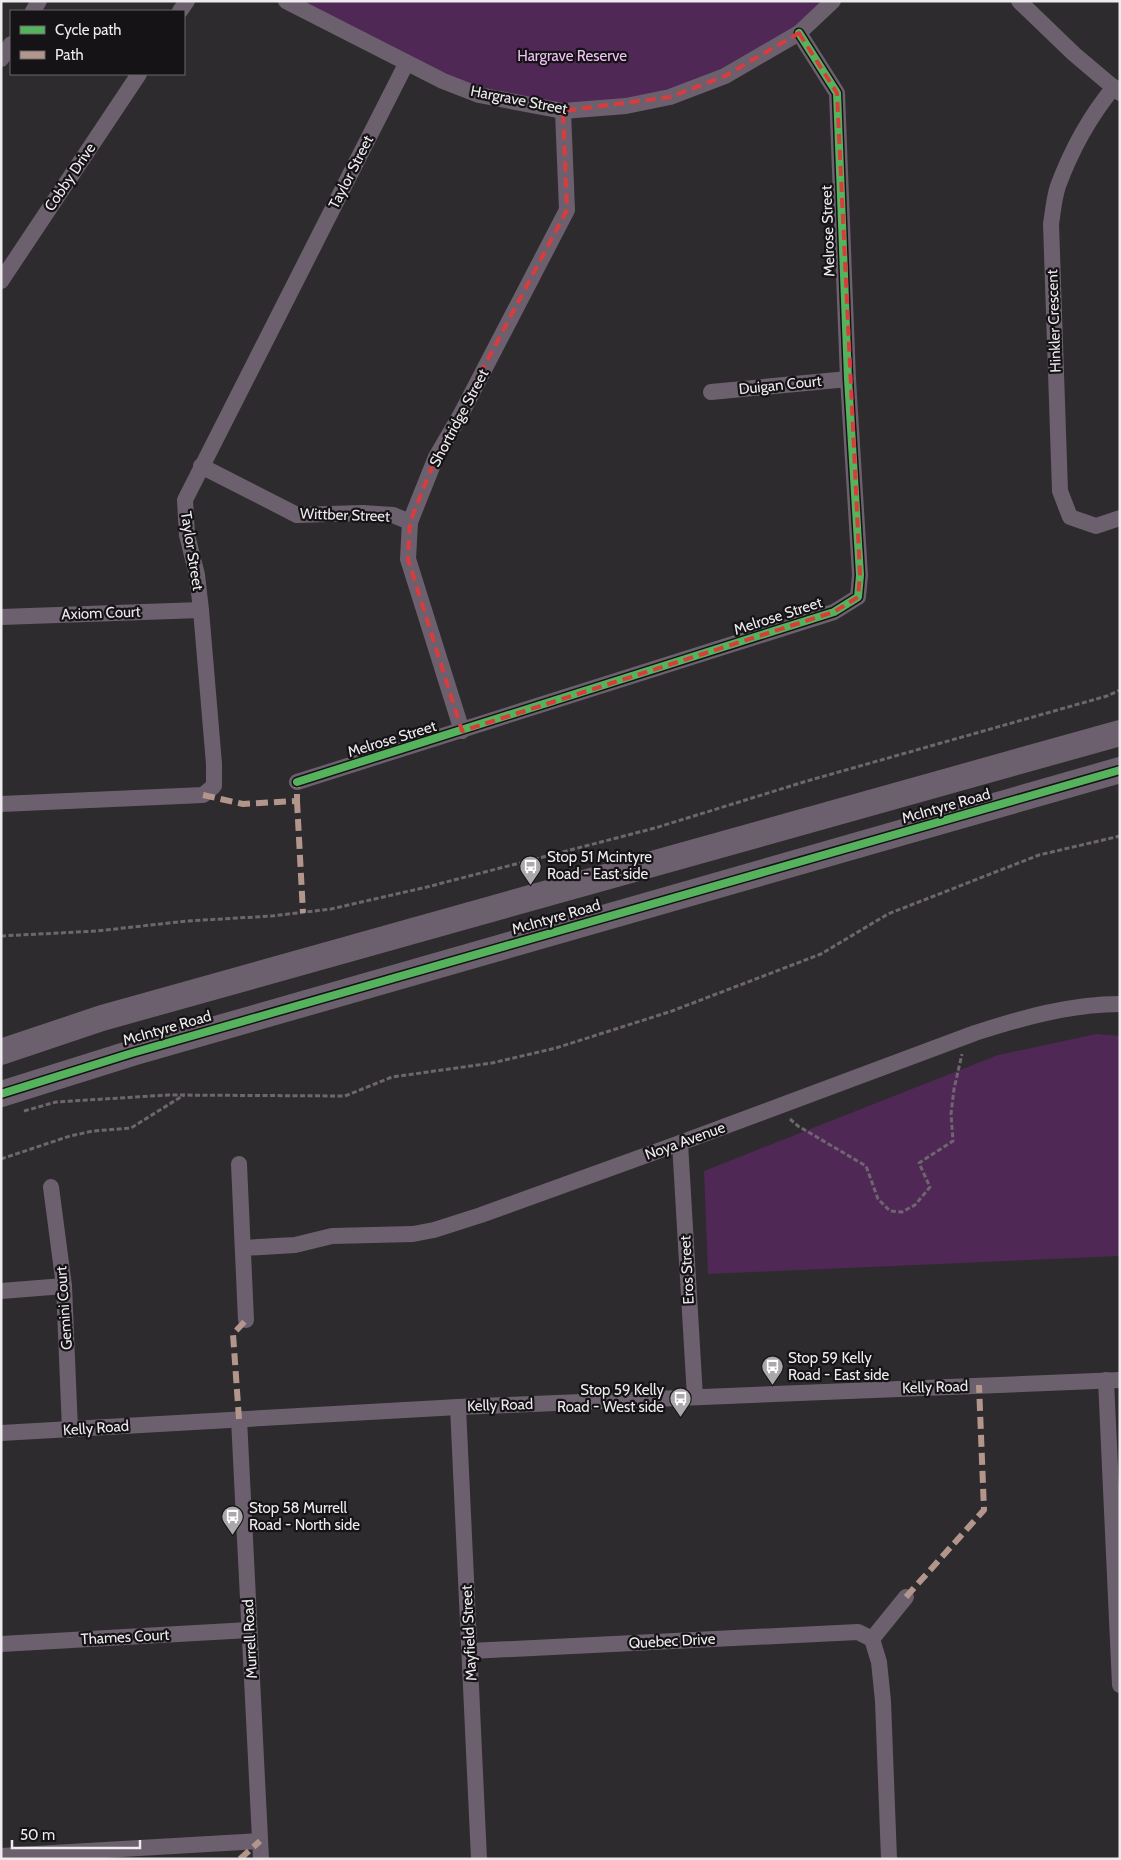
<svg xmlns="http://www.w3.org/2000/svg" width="1121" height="1860" font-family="Cabin,sans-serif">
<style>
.green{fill:#502856}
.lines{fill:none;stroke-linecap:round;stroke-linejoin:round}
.path{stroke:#6e666f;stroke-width:3;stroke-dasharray:5 2.5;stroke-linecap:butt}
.minor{stroke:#6c606e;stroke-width:16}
.primary{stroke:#6d606e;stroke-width:26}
.quiet{stroke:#b2968c;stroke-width:6;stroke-dasharray:12 6;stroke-linecap:butt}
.cycleway-casing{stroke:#151315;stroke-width:11}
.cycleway{stroke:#56b35d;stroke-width:8}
.marked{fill:none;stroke:#d83c3c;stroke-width:4;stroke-dasharray:10 6;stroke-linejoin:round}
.labels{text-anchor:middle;stroke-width:4.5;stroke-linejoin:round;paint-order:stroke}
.park-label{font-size:15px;fill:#f1c0f7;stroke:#151315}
.street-label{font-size:15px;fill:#edebee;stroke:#151315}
.poi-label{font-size:15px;fill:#edebee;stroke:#151315;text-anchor:start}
</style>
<rect width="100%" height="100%" fill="#2d2b2d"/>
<g class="green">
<polygon points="286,1 833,1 799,33 670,97 563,111 479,95"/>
<polygon points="1096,1034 1120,1036 1120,1256 708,1274 704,1171 998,1055"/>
</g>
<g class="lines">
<g class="path">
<polyline points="1,936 97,931 187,921 272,916 331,909 427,887 655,828 807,781 1107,696 1120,690"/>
<polyline points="24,1111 56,1102 168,1095 345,1096 392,1077 492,1063 556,1048 672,1011 821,954 888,914 1039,855 1120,836"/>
<polyline points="790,1119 798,1126 866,1166 878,1199 890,1211 902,1212 915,1205 930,1187 919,1163 953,1141 951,1114 954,1089 962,1054"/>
<polyline points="1,1159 70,1136 93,1131 131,1128 184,1095"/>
</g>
<g class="minor">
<polyline points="286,1 443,81 479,95 563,111 626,106 670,97 725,76 799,33 833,1"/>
<polyline points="1019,1 1074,54 1120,93"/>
<polyline points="33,11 39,1"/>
<polyline points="180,11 187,1"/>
<polyline points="1,59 11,44"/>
<path d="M1114,87C1090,116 1071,151 1058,186C1054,198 1053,212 1051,224L1060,491L1070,517L1096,526L1120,518"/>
<polyline points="1,281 139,74"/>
<polyline points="711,392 848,379"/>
<polyline points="201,466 297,515 362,513 393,515 410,522"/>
<polyline points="1,617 201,610"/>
<polyline points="462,731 408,559 410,522 436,457 461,414 567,210 563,111"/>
<polyline points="297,782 834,612 858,597 860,575 848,379 837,93 799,33"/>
<polyline points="1,804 203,795 214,786 214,764 201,610 197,575 187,535 185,500 406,64"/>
<polyline points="680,1143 695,1397"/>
<polyline points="239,1164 246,1320"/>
<polyline points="51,1187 64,1286 70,1430"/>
<path d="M243,1248L295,1245L332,1236L413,1234L434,1230L481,1215L680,1143L975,1033C1022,1018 1070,1004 1120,1004"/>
<polyline points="1,1291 64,1286"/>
<polyline points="1106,1380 1120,1685"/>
<polyline points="458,1407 479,1859"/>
<polyline points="239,1419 261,1859"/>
<polyline points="1,1433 458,1407 1120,1380"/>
<polyline points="872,1639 906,1597"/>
<polyline points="1,1644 249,1630"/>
<polyline points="470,1651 858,1632 872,1639 879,1662 883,1701 889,1859"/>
<polyline points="1,1856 260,1841"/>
</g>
<g class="primary">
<polyline points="1,1052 102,1018 1120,733"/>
<polyline points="1,1094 132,1053 1120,770"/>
</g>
<g class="quiet">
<polyline points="203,795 243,804 297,801 297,782"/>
<polyline points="297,801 303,913"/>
<polyline points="239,1419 233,1334 246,1320"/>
<polyline points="906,1597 984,1510 979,1385"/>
<polyline points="240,1859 260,1841"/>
</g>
<defs>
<g id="cycleway">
<polyline points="297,782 834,612 858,597 860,575 848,379 837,93 799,33"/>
<polyline points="1,1094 132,1053 1120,770"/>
</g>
</defs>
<use href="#cycleway" class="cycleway-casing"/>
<use href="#cycleway" class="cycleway"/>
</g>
<path class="marked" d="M799,33L837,93L860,575L858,597L834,612L462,731L408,559L410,522L436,457L567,210L563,111L670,97L725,76Z"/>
<defs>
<symbol id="bus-pin" viewBox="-11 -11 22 30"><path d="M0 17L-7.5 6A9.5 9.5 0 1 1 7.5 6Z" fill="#aaa8aa" stroke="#151315"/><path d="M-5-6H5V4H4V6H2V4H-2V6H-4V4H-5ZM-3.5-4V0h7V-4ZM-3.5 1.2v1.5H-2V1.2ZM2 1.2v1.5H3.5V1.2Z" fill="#fff"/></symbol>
</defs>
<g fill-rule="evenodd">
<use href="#bus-pin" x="518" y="854" width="25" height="34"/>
<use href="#bus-pin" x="760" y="1354" width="25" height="34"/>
<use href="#bus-pin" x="668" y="1386" width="25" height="34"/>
<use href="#bus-pin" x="220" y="1504" width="25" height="34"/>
</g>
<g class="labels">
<g class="park-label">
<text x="572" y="61">Hargrave Reserve</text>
</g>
<g class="street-label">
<text transform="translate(519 100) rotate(11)" y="5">Hargrave Street</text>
<text transform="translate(351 172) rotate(-63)" y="5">Taylor Street</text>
<text transform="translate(70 177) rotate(-56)" y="5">Cobby Drive</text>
<text transform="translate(828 231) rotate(-92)" y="5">Melrose Street</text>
<text transform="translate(1054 321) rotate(-92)" y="5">Hinkler Crescent</text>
<text transform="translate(780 385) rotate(-6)" y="5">Duigan Court</text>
<text transform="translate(459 418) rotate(-62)" y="5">Shortridge Street</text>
<text transform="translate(345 515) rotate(2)" y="5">Wittber Street</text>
<text transform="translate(192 551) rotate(81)" y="5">Taylor Street</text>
<text transform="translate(101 613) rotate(-2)" y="5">Axiom Court</text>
<text transform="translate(778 616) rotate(-18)" y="5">Melrose Street</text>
<text transform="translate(392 739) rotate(-17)" y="5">Melrose Street</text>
<text transform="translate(946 806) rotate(-16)" y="5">McIntyre Road</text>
<text transform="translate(556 917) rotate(-16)" y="5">McIntyre Road</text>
<text transform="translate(167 1028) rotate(-16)" y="5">McIntyre Road</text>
<text transform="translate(685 1141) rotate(-20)" y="5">Noya Avenue</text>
<text transform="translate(687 1270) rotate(-93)" y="5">Eros Street</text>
<text transform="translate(64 1308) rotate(-94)" y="5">Gemini Court</text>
<text transform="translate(935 1387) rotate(-2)" y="5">Kelly Road</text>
<text transform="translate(500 1405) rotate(-2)" y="5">Kelly Road</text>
<text transform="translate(96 1428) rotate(-4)" y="5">Kelly Road</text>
<text transform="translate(469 1633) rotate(-93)" y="5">Mayfield Street</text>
<text transform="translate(125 1637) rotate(-3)" y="5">Thames Court</text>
<text transform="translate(250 1639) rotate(-93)" y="5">Murrell Road</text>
<text transform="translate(672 1641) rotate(-3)" y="5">Quebec Drive</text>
</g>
<g class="poi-label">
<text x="547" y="862">Stop 51 Mcintyre<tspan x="547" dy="17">Road - East side</tspan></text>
<text x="788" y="1363">Stop 59 Kelly<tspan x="788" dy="17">Road - East side</tspan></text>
<text x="664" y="1395" text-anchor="end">Stop 59 Kelly<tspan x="664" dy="17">Road - West side</tspan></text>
<text x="249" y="1513">Stop 58 Murrell<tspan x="249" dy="17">Road - North side</tspan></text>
</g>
</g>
<rect width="1121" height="1860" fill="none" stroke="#edebee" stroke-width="5"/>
<rect x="10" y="10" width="175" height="65" fill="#151315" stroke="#6b696c"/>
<rect x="20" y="26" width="25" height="8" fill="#56b35d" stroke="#6b696c"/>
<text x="55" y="35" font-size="15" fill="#edebee">Cycle path</text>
<rect x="20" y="51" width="25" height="8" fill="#b2968c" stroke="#6b696c"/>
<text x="55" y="60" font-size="15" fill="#edebee">Path</text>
<path d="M12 1840v8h128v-8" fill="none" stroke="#edebee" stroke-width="2.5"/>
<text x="20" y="1840" font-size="15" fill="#edebee" stroke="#151315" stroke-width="4" paint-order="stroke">50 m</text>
</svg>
